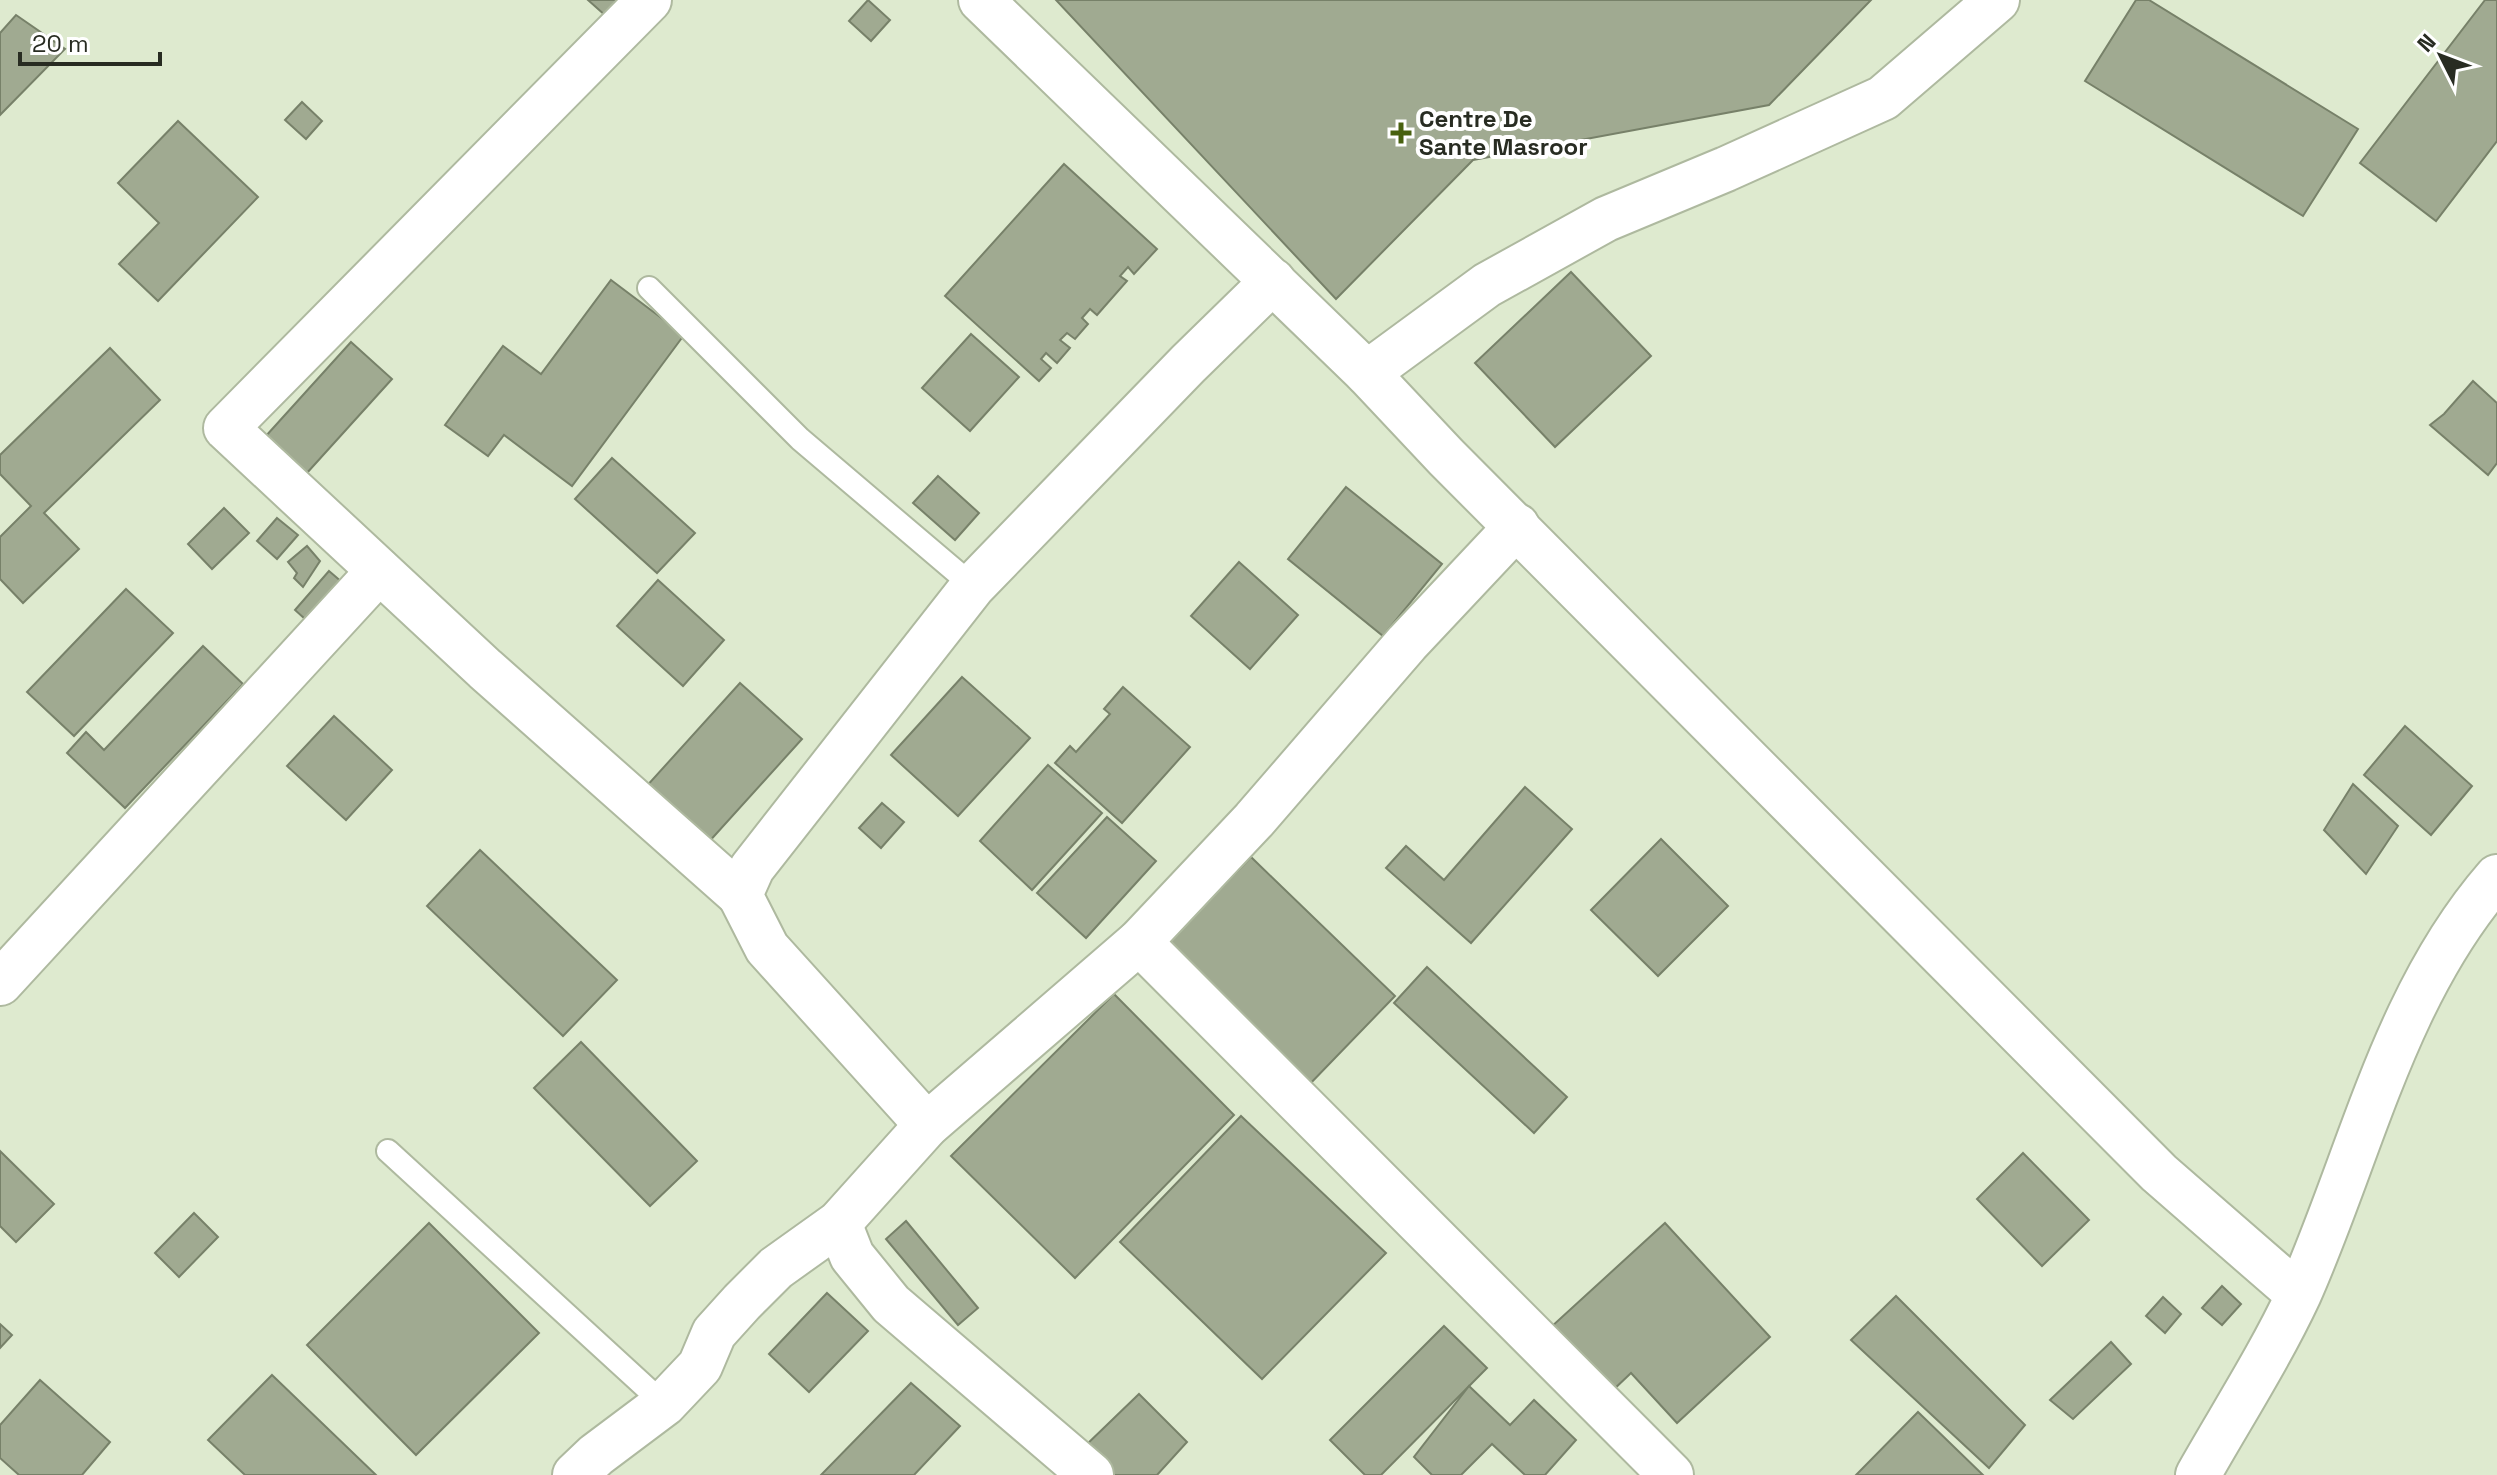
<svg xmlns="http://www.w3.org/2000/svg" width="2497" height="1475" font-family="'Space Grotesk',sans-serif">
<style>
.building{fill:#a0aa91;stroke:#778169;stroke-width:2}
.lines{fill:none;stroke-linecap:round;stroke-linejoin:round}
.service-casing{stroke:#aeb99f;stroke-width:26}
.minor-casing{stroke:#aeb99f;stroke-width:48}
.service{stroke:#fff;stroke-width:22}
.minor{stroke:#fff;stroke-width:44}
.poi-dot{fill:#48610f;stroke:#fff;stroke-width:3}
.labels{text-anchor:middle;stroke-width:8;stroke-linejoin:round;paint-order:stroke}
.poi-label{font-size:24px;font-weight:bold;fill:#282c22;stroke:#fff;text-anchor:start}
</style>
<rect width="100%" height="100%" fill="#deeacf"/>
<g class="building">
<polygon points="588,0 633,0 616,25"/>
<polygon points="868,0 890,20 871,41 849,21"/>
<polygon points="1056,0 1871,0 1769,105 1473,160 1336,299"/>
<polygon points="2136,0 2149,0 2358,129 2303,216 2085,81"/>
<polygon points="2485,0 2497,0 2497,141 2436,221 2360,163"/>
<polygon points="16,15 65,49 0,115 0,33"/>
<polygon points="302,102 322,121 306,139 285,120"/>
<polygon points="178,121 258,197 158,301 119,264 159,223 118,183"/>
<polygon points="1064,164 1157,249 1134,274 1128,267 1120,276 1127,281 1097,315 1090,309 1082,318 1088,324 1075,339 1067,333 1060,340 1070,348 1057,363 1046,353 1041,359 1051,368 1039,381 945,296"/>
<polygon points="1571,272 1651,356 1555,447 1475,363"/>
<polygon points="611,280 684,335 572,486 504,435 488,456 445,425 503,346 541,374"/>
<polygon points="971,334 1019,377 970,431 922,388"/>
<polygon points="351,342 392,379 306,474 265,437"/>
<polygon points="110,348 160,400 44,513 79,549 23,603 0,579 0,537 31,506 0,474 0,455"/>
<polygon points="2473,381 2497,403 2497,463 2488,475 2430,425 2444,414"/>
<polygon points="612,458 695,533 657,573 575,499"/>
<polygon points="938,476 979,513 955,540 913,503"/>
<polygon points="1346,487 1442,564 1383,636 1288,559"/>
<polygon points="224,508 249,533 212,569 188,544"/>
<polygon points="277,518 298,535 277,559 257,541"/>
<polygon points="307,546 320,561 303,587 294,578 297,573 288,562"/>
<polygon points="1239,562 1298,615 1250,669 1191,616"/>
<polygon points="329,571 350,589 315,628 295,610"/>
<polygon points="658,580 724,640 683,686 617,626"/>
<polygon points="126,589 173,633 74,736 27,692"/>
<polygon points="203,646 243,684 125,808 67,753 86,732 104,750"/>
<polygon points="962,677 1030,738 958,816 891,755"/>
<polygon points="740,683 802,739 697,855 635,799"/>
<polygon points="1123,687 1190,747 1122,823 1055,763 1070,746 1076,752 1110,714 1104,709"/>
<polygon points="334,716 392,770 346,820 287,766"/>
<polygon points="2405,726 2472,786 2431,835 2364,775"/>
<polygon points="1048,765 1102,813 1032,890 980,841"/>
<polygon points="2353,784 2398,826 2366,874 2324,830"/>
<polygon points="1525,787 1572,829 1471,943 1386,868 1406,846 1444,880"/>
<polygon points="882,803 904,822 881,848 859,828"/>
<polygon points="1107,817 1156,861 1086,938 1037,893"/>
<polygon points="1661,839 1728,906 1658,976 1591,910"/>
<polygon points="480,850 617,980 563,1036 427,906"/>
<polygon points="1251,857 1395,996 1305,1089 1161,950"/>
<polygon points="1427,967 1567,1097 1534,1133 1394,1003"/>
<polygon points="1114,994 1234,1115 1075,1278 951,1156"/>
<polygon points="581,1042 697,1161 650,1206 534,1088"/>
<polygon points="1241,1116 1386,1253 1262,1379 1120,1242"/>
<polygon points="0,1151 54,1204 16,1242 0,1226"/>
<polygon points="2023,1153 2089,1220 2042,1266 1977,1199"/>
<polygon points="194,1213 218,1237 179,1277 155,1253"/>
<polygon points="906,1221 978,1308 958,1325 886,1239"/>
<polygon points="429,1223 539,1333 416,1455 307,1345"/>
<polygon points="1665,1223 1770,1337 1677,1423 1631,1373 1610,1393 1550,1328"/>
<polygon points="2222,1286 2241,1304 2222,1325 2202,1308"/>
<polygon points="827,1293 868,1331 809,1392 769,1354"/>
<polygon points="1896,1296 2025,1425 1989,1468 1851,1340"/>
<polygon points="2163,1297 2181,1314 2165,1333 2146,1316"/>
<polygon points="0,1324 12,1335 0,1348"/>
<polygon points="1444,1326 1487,1368 1381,1475 1365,1475 1330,1440"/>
<polygon points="2111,1342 2131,1364 2073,1419 2050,1400"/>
<polygon points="272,1375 376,1475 245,1475 208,1440"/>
<polygon points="40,1380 110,1442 82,1475 19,1475 0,1458 0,1425"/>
<polygon points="911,1383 960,1426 914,1475 821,1475"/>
<polygon points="1469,1386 1510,1425 1534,1400 1576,1440 1545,1475 1525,1475 1492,1444 1461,1475 1432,1475 1414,1457"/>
<polygon points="1139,1394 1187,1442 1157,1475 1113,1475 1083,1448"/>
<polygon points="1918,1412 1983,1475 1856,1475"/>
</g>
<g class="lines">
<defs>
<g id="service">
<polyline points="649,288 800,439 973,586"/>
<polyline points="388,1151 664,1404"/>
</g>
<g id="minor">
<polyline points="649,0 226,428 485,669 740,895"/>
<polyline points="981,0 1367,373 1446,457 2159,1173 2298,1294"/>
<polyline points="1367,373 1487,285 1606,219 1726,169 1883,98 1997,0"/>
<polyline points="1139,942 1671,1475"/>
<polyline points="0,983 379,571"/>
<polyline points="927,1125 767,948 740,895 752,868 973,586 1188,364 1273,281"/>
<polyline points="839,1223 852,1256 891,1304 1091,1475"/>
<polyline points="575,1475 596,1455 664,1404 700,1366 714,1333 742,1302 776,1268 839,1223 927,1125 1139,942 1254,820 1407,643 1517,526"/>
<path d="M2198,1475C2232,1415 2270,1356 2299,1294C2361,1154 2394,995 2497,877"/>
</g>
</defs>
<use href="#service" class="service-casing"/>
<use href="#minor" class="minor-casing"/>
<use href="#service" class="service"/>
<use href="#minor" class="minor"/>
</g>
<path class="poi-dot" d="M1397 121h8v8h8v8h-8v8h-8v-8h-8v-8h8z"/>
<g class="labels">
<g class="poi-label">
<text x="1419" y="127">Centre De<tspan x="1419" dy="28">Sante Masroor</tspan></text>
</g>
</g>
<g transform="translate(2441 56) rotate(312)" stroke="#ffffff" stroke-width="6" paint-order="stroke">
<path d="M0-6L14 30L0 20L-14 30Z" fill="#282c22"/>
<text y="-12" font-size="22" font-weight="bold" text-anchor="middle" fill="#282c22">N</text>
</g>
<path d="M20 52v12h140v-12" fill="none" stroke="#282c22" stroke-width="4"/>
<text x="32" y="52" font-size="24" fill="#282c22" stroke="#ffffff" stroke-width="6" paint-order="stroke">20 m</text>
</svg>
